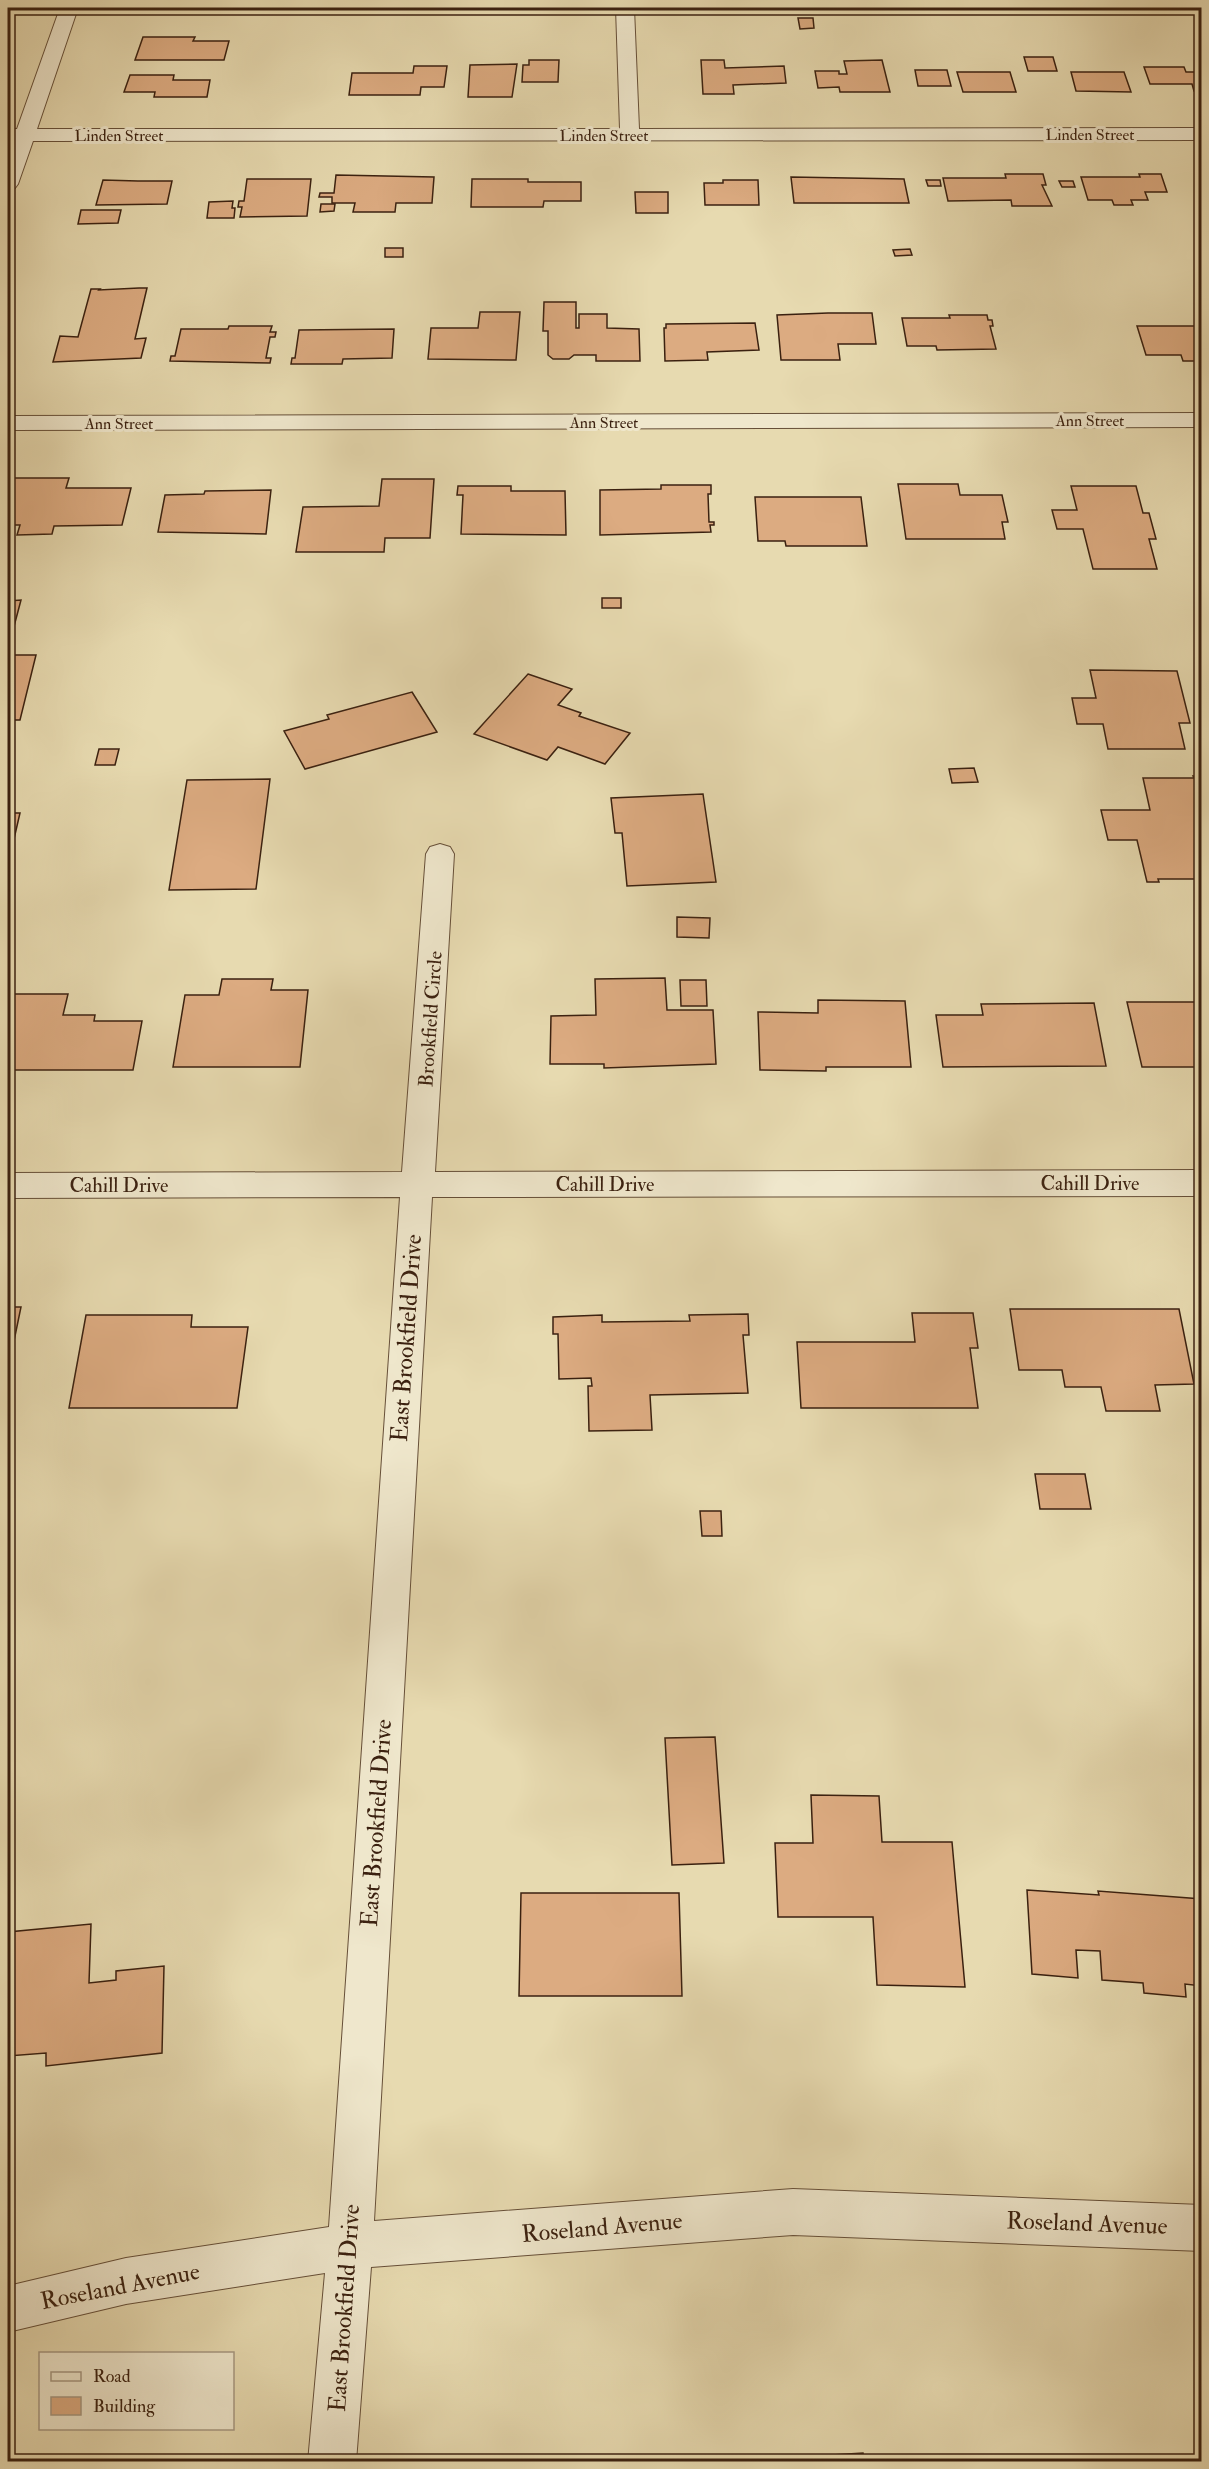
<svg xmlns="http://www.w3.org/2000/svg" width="1209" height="2469" font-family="'IM FELL Double Pica',serif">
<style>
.building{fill:#dcab81;stroke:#3b2110;stroke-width:1.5}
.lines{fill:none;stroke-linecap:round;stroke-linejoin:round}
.street-casing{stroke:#664f38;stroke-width:2}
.street{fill:#efe7cc;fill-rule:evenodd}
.labels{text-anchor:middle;stroke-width:6;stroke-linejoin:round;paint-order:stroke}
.far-street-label{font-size:16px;fill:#3b2110;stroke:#efe7cc}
.street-label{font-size:20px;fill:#3b2110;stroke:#efe7cc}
.near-street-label{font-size:24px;fill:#3b2110;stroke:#efe7cc}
</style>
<rect width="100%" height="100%" fill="#e7dab0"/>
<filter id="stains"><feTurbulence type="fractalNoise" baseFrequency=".00333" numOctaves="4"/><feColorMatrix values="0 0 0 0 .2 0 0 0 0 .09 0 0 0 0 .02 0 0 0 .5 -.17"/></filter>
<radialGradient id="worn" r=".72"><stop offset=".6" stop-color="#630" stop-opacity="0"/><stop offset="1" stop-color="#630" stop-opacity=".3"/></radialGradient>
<g class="building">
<polygon points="798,18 813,18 814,28 800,29"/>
<polygon points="143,37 195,37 193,41 229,41 224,60 135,60"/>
<polygon points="1024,57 1053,57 1057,71 1028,71"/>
<polygon points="529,60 559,60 558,82 522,82 523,65 529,65"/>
<polygon points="701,60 724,60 725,68 784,66 786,83 733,85 734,94 703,94"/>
<polygon points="882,60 890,92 840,92 839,87 818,88 815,71 839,71 839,74 847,74 844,61"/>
<polygon points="517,64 512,97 468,97 470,65"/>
<polygon points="414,66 447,66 444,87 421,87 420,95 349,95 352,73 413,73"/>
<polygon points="1144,67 1184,67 1186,72 1202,72 1202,91 1194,91 1192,84 1150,84"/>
<polygon points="915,70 947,70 951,86 918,86"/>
<polygon points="957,72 1010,72 1016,92 963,92"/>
<polygon points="1071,72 1124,72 1131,92 1076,91"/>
<polygon points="130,75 174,75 173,80 210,80 207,97 154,97 155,92 124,92"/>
<polygon points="1005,174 1043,174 1046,185 1042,185 1052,206 1012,206 1011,200 948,201 943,178 1006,178"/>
<polygon points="1139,174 1161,174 1167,192 1145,192 1148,200 1131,200 1133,205 1114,205 1112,200 1088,200 1081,177 1140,177"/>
<polygon points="336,175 434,177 432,203 396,203 395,212 353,212 355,203 332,203 332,197 319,197 320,193 334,193"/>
<polygon points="791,177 904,179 909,203 794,203"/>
<polygon points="247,179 311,179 307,216 240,217 242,207 238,207 239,201 244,201"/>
<polygon points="472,179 528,179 528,182 581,182 581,201 544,201 543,207 471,207"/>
<polygon points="103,180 138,181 172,181 167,204 96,205"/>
<polygon points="723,180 758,180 759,205 705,205 704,183 723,183"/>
<polygon points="926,180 940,180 941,186 928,186"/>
<polygon points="1059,181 1073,181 1075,187 1062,187"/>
<polygon points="635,192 668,192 668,213 636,213"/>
<polygon points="233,201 232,208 235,208 234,218 207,218 209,202"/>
<polygon points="321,204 335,204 334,211 320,212"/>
<polygon points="81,210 121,210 118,223 78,224"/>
<rect x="385" y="248" width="18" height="9"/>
<polygon points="910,249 912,255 895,256 893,250"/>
<polygon points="139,288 147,288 135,339 146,338 141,358 53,362 60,336 78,337 91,289 100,289 99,290"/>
<polygon points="544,302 576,302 576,328 579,328 579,314 607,314 607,328 639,329 640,361 596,361 596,355 574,355 569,359 553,359 548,355 548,331 543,331"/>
<polygon points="480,312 520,312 516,360 428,359 431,328 478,328"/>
<polygon points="828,313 872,313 876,344 838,344 840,360 781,360 777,315"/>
<polygon points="949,315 987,315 988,320 992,320 993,326 990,326 996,349 937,350 936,346 907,346 902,318 950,318"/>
<polygon points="755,323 759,350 707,352 708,360 665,361 664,328 666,328 666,324"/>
<polygon points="229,326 272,326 270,332 276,332 275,337 270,337 266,358 271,358 270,363 170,361 171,356 175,356 181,329 228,329"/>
<polygon points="1137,326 1202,326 1202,361 1183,361 1181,355 1146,355"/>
<polygon points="394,329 392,358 343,359 342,364 291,364 292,358 295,358 299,330"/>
<polygon points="14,478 69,478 66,488 131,488 122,525 54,526 52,534 17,535 20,525 9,525 14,509 8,509"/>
<polygon points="382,479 434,479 430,538 385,538 384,552 296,552 303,507 379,506"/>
<polygon points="898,484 958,484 960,495 1002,495 1008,522 1002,522 1005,539 906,539"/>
<polygon points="661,485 711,485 711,494 708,494 709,522 714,522 714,525 710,525 711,532 600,535 600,490 661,489"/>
<polygon points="458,486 511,486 511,491 565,491 566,535 461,534 463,495 457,495"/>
<polygon points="1071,486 1136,486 1143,513 1149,513 1156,539 1149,539 1157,569 1093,569 1083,529 1057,529 1052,510 1077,510"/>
<polygon points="271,490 266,534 158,532 165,495 204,494 205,491"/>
<polygon points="755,497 861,497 867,546 786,546 785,541 758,541"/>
<rect x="602" y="598" width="19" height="10"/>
<polygon points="21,600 12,634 8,634 8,601"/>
<polygon points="8,655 36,655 20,720 9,720 8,727"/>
<polygon points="1090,670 1177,671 1190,723 1179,723 1185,749 1108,749 1103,724 1077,724 1072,698 1096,698"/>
<polygon points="528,674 572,689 558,705 581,713 579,716 630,733 605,764 558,747 547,760 474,734"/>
<polygon points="412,692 437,732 305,769 284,731 329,719 327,715"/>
<polygon points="99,749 119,749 115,765 95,765"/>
<polygon points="974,768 978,782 952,783 949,769"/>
<polygon points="1193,776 1202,776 1202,879 1158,879 1159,882 1147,882 1137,840 1108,840 1101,810 1150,810 1143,778 1194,778"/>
<polygon points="270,779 256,889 169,890 187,780"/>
<polygon points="703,794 716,882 627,886 622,833 615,833 611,798"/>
<polygon points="8,813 20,813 14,839 8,839"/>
<polygon points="677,917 710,918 709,938 677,937"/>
<polygon points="665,978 667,1010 713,1010 716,1064 604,1068 604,1064 550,1064 551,1016 596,1015 595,979"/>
<polygon points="222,979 273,979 271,990 308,990 300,1067 173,1067 185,995 219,995"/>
<polygon points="680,980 706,980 707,1006 681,1006"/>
<polygon points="8,994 68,994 63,1015 95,1015 94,1021 142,1021 133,1070 8,1070"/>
<polygon points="818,1000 905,1001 911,1067 826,1067 826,1071 760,1070 758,1012 818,1013"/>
<polygon points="1127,1002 1202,1002 1202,1067 1142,1067"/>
<polygon points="1094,1003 1106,1066 943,1067 936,1015 983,1015 981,1004"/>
<polygon points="8,1307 21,1307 8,1370"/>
<polygon points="1010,1309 1179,1309 1194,1384 1155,1385 1160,1411 1106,1411 1101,1387 1065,1387 1062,1370 1019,1370"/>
<polygon points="912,1313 973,1313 978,1348 970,1348 978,1408 801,1408 797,1342 915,1342"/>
<polygon points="748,1314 749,1335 743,1335 748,1393 650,1395 652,1430 589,1431 588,1386 592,1386 591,1378 559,1379 558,1334 553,1334 553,1317 602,1315 602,1322 690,1321 689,1315"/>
<polygon points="86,1315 192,1315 191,1327 248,1327 237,1408 69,1408"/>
<polygon points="1035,1474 1085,1474 1091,1509 1040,1509"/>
<polygon points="700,1511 721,1511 722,1536 702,1536"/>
<polygon points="715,1737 724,1863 672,1865 665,1738"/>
<polygon points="811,1795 879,1796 882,1842 952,1842 965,1987 877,1985 873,1917 778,1917 775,1843 813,1843"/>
<polygon points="1027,1890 1099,1895 1098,1891 1202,1899 1202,1986 1185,1984 1186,1997 1144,1993 1143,1983 1102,1980 1100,1951 1076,1950 1078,1978 1032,1974"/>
<polygon points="521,1893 679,1893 682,1996 519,1996"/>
<polygon points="91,1924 89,1983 116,1980 116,1971 164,1966 162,2053 46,2066 46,2053 8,2056 8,1932"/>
<polygon points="863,2453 864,2462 736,2461"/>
</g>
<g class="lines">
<defs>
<g id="street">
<polygon points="60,8 78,8 37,129 620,129 616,8 634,8 639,129 1202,128 1202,140 33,141 18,184 15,188 8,190 8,157 13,141 8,141 8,129 17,129"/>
<polygon points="1202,413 1202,427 8,430 8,416"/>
<polygon points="440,844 450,847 454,854 435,1172 1202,1170 1202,1196 432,1197 374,2221 793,2189 1202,2205 1202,2251 793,2235 371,2267 356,2462 308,2462 325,2273 126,2304 8,2332 8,2286 126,2258 329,2227 400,1197 8,1198 8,1173 402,1172 426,854 430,847"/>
</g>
</defs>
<use href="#street" class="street-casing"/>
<use href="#street" class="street"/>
</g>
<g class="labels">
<g class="far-street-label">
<text x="1090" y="140">Linden Street</text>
<text x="119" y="141">Linden Street</text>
<text x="604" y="141">Linden Street</text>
<text x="1090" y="426">Ann Street</text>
<text x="604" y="428">Ann Street</text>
<text x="119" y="429">Ann Street</text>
</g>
<g class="street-label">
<text transform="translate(430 1019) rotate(-86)" y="7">Brookfield Circle</text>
<text x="1090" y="1190">Cahill Drive</text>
<text x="605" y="1191">Cahill Drive</text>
<text x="119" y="1192">Cahill Drive</text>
</g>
<g class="near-street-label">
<text transform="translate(406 1338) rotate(-86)" y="8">East Brookfield Drive</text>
<text transform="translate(376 1823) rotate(-86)" y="8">East Brookfield Drive</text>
<text transform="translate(1087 2223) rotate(2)" y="8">Roseland Avenue</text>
<text transform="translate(602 2227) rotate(-5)" y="8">Roseland Avenue</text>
<text transform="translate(120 2286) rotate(-11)" y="8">Roseland Avenue</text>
<text transform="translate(344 2308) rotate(-86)" y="8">East Brookfield Drive</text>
</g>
</g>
<rect width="1209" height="2469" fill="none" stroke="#e7dab0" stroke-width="30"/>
<rect x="9" y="9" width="1191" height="2451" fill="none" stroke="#3b2110" stroke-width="3"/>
<rect x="15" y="15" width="1179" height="2439" fill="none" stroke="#3b2110" stroke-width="1.5"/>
<rect x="39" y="2352" width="195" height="78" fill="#efe7cc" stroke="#a79881" stroke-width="1.5"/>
<rect x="51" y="2372" width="30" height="9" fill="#efe7cc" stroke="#a79881" stroke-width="1.5"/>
<text x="93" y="2382" font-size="18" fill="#3b2110">Road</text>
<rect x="51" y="2397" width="30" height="18" fill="#dcab81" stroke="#a79881" stroke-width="1.5"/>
<text x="93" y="2412" font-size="18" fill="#3b2110">Building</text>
<rect width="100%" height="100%" filter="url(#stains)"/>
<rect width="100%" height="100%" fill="url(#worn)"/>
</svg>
